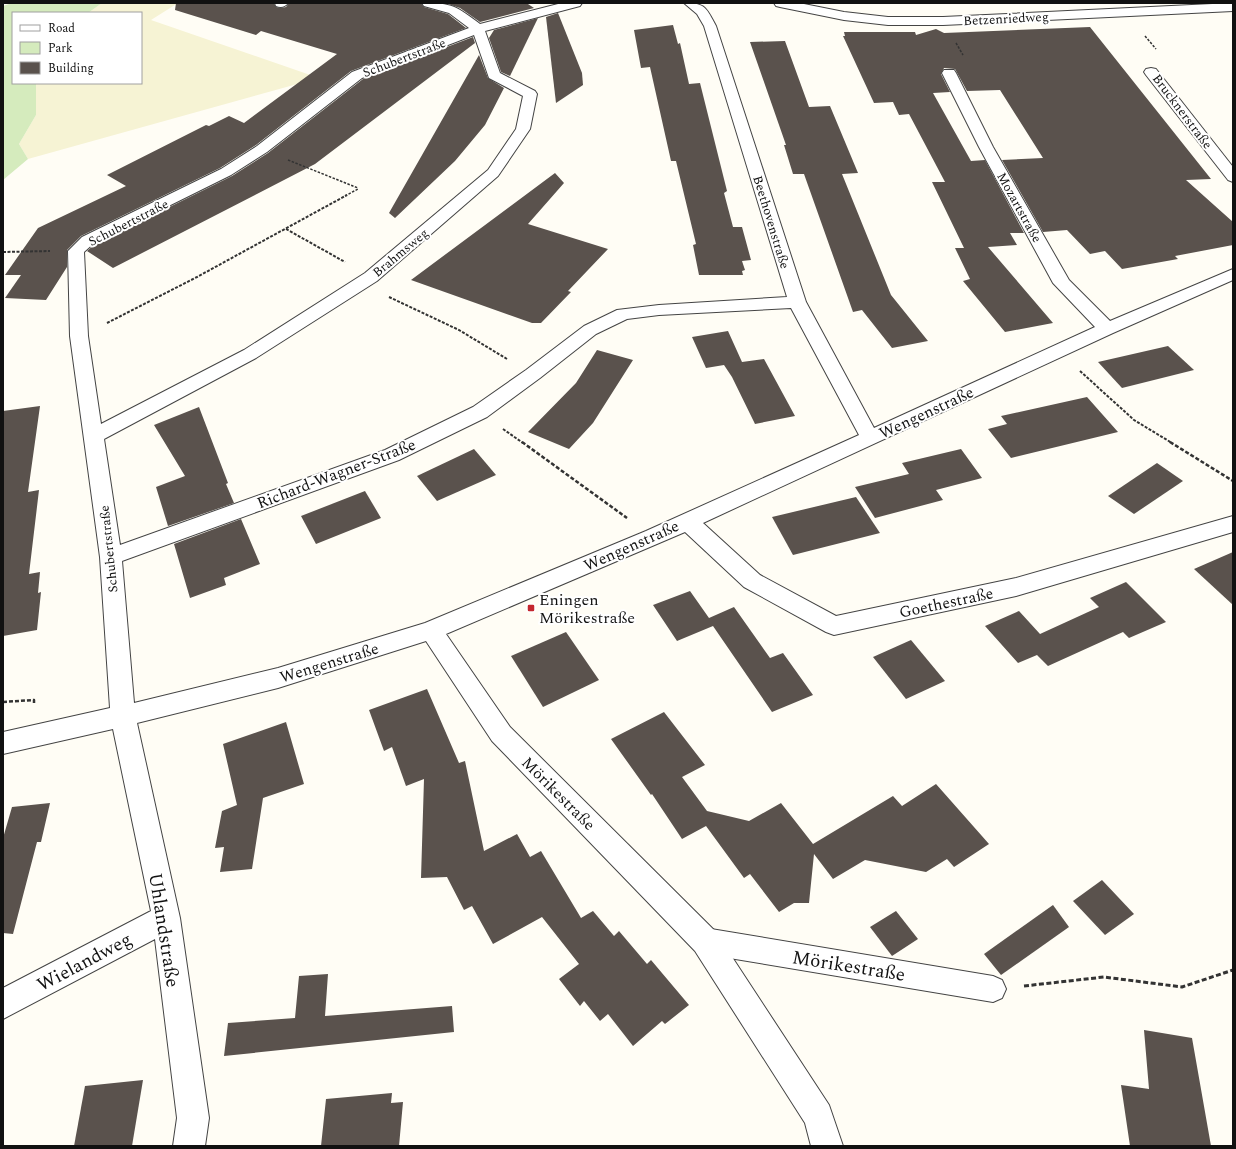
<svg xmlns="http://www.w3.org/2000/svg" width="1236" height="1149" font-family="Spectral,serif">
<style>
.farmland{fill:#f6f3d4}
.green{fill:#d5ebbd}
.building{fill:#5a524d}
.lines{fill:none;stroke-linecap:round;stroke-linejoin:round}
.lane-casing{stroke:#444;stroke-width:2}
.street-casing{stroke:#444;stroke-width:2}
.path-far3{stroke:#333;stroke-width:1.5;stroke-dasharray:2.5 1.5;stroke-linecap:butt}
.path-far2{stroke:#333;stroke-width:2;stroke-dasharray:3 1.5;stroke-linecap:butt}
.path-far1{stroke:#333;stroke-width:2.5;stroke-dasharray:4 2;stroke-linecap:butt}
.path{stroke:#333;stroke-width:3;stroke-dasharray:5 2.5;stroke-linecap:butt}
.lane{fill:#fff;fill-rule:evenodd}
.street{fill:#fff;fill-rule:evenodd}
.poi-dot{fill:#c4262e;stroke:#fff;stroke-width:1.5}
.labels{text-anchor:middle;stroke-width:4;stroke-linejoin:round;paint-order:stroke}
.far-street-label{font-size:13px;fill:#111;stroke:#fff}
.street-label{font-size:16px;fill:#111;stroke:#fff}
.poi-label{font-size:16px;fill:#111;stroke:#fff;text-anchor:start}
.near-street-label{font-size:19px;fill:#111;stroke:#fff}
</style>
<rect width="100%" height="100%" fill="#fffdf5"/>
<polygon class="farmland" points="102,3 178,3 151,20 319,78 28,159 19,144 36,115 36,83 141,83 141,13 88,13"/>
<polygon class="green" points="12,3 102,3 88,13 13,13 13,83 36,83 36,115 19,144 28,159 3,180 3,6"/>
<g class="building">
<polygon points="176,3 274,3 276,7 281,8 286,7 289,3 421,3 424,7 448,14 466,28 351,71 256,145 220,168 81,236 67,250 67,267 46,300 5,298 21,275 5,275 38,228 126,186 107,175 206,125 209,126 229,116 244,123 337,54 261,31 256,35 175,10"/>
<polygon points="445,3 529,3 528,4 534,8 480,22 460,8"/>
<polygon points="558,13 582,73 583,85 556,103 546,17"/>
<polygon points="538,18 510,76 501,72 489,38 494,30"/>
<polygon points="673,25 678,44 680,43 689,84 700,83 727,191 724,193 733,227 742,227 751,260 742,261 745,270 742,271 743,275 699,275 693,245 696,244 676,161 671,161 650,67 641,68 634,30"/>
<polygon points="1090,27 1211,179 1186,180 1233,222 1233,245 1175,256 1178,259 1122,269 1105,251 1090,254 1067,230 1043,232 1002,160 1043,158 1000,90 967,91 955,69 944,68 941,74 950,92 933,93 971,161 985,160 1024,233 1010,233 1017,245 988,247 1053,323 1005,332 963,281 970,279 955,248 964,248 932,182 945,182 909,114 899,115 893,102 874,103 843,36 845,36 844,32 915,32 916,35 936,29 944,33"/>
<polygon points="473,37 475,43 315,164 113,268 87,251 95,244 232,176 268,153 363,79"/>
<polygon points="785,41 809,107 830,106 858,173 842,174 891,295 928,341 892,348 862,310 853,312 804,174 793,174 784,145 786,145 750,42"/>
<polygon points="479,55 488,78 504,88 485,125 455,161 395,218 389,213"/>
<polygon points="555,173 564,183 528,224 608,249 568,291 571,292 541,323 532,323 411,280"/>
<polygon points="728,331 742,362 764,359 795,416 755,424 732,377 724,365 706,368 692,337"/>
<polygon points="1168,346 1194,370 1122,388 1098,362"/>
<polygon points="597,350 633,360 593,423 569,449 528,432 576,383"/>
<polygon points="1087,397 1118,432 1011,458 988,429 1007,424 1001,416"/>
<polygon points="40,406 28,492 39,490 29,574 40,572 38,593 41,592 37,630 3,636 3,411"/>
<polygon points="199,407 228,483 226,484 234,503 168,526 156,487 185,476 154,425"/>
<polygon points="474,449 496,475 437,501 417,476"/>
<polygon points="961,449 982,478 936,490 943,500 875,518 855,487 909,474 902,463"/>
<polygon points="1157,463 1183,481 1134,514 1108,496"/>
<polygon points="365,491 381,518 316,544 301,516"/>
<polygon points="856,497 880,533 793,555 772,517"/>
<polygon points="241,519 260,564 224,578 226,585 190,598 174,544"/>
<polygon points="1233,552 1233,605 1194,569"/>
<polygon points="1126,582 1166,622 1129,638 1123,632 1048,666 1037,655 1018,663 985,626 1019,611 1040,634 1099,607 1090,598"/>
<polygon points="690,591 709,618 734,607 770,658 783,653 813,695 772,712 713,626 677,641 653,605"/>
<polygon points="566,632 599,680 543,707 511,656"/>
<polygon points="911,640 945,681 906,699 873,657"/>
<polygon points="427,689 459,763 465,761 484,851 517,834 530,857 541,851 581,918 593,911 614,936 619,931 647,964 651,960 689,1005 665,1024 662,1021 633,1046 608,1014 600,1021 584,1001 580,1006 559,979 579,964 542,917 493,944 472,906 464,910 447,877 421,878 424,779 406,786 392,747 384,751 369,710"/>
<polygon points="664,712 705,765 682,777 707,811 749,821 781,803 813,844 893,796 902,806 936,784 989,844 954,867 947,859 926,872 865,860 833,879 814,854 809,903 794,903 779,912 750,874 744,878 706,826 682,839 652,794 651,795 611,739"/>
<polygon points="286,722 304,784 263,798 252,869 220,872 224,847 215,848 222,811 237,805 223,744"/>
<polygon points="50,803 41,842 37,842 13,934 3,933 3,838 12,807"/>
<polygon points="1102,880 1134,914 1105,935 1073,901"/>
<polygon points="1053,905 1069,927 1001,975 984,954"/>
<polygon points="896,911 918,939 892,956 870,927"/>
<polygon points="328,974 325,1016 452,1006 454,1032 224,1056 228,1023 295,1018 299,976"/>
<polygon points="1144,1030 1192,1038 1211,1146 1130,1146 1121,1085 1149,1089"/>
<polygon points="143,1080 132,1146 74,1146 85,1086"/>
<polygon points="392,1093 391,1103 403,1102 399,1146 321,1146 326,1099"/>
</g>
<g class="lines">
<defs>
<g id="lane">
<path d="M275,3H288C285,7 281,8 276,6Z"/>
<polygon points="705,928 993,976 1002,980 1006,989 1002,998 993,1002 705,954 696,950 692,941 696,932"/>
</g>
<g id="street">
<path d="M422,3C453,3 456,6 480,24L562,3H582L580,6L485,31L500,73L535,91L537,94L530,129L498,176L377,281L256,358L104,439L120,545L385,450L473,407L526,370L584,326L617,310L659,305L787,297L704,26L697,14L684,3C706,3 706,8 716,26L806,302L874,428L1095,327L1053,283L979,147L942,73L944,70H954L956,73L993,147L1069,280L1110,321L1233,269V280L1113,333L703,523L760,575L836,616L1016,578L1233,516V532L1016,596L834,635L826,632L744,587L685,532L446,634L510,727L715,931L829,1105L843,1146H811L805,1123L695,951L492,741L426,641L278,688L137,723L180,918L209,1118L205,1146H173L177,1118L155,939L3,1019V988L151,911L113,729L3,754V732L110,708L100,557L70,336L68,251L82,237L221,169L257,146L352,72L469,28L449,13L424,6ZM474,35L489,78L523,96L516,129L488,170L365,273L244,350L101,424L88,336L84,252L94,243L231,175L267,152L362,78ZM791,308L859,435L646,531L425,623L278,668L134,703L122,561L399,460L487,417L540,378L596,334L627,319L659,315Z"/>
<polygon points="774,3 799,3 844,12 888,17 943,17 1233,3 1233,11 943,25 888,25 844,20 780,7 776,6"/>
<polygon points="1151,68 1156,69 1233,167 1233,182 1228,180 1146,75 1144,72 1146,69"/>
</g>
</defs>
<use href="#lane" class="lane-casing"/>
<use href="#street" class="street-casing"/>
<g class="path-far3">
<polyline points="1145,36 1156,49"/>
<polyline points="956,43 963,55"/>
<polyline points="288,160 358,188"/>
<polyline points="345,196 358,189"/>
</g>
<g class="path-far2">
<polyline points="286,229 345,262"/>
<polyline points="3,252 50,251"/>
<polyline points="389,297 459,330 507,359"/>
<polyline points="107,323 197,277 347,195"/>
<polyline points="1080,371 1134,420 1172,443"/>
<polyline points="503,429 523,443"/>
</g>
<g class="path-far1">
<polyline points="522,442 627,518"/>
<polyline points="1170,442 1233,481"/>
<polyline points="3,702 34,700 34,705"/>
</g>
<polyline class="path" points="1024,986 1104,977 1182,987 1233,970"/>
<use href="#lane" class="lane"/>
<use href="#street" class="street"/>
</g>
<rect class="poi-dot" x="527" y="604" width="8" height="8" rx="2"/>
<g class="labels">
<g class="far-street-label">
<text transform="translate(1006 18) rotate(-3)" y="5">Betzenriedweg</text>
<text transform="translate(404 57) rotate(-21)" y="5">Schubertstraße</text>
<text transform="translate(1183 111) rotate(53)" y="5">Brucknerstraße</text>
<text transform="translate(1020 207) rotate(61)" y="5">Mozartstraße</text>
<text transform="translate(128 222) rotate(-27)" y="5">Schubertstraße</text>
<text transform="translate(772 222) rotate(73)" y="5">Beethovenstraße</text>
<text transform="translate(400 252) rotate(-40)" y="5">Brahmsweg</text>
<text transform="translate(108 549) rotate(-96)" y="5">Schubertstraße</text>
</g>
<g class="street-label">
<text transform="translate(926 412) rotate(-25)" y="6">Wengenstraße</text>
<text transform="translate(336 473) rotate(-21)" y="6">Richard-Wagner-Straße</text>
<text transform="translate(631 545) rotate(-24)" y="6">Wengenstraße</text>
<text transform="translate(946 602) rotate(-12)" y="6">Goethestraße</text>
<text transform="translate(329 662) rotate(-17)" y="6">Wengenstraße</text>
<text transform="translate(559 793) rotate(45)" y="6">Mörikestraße</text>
</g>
<g class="poi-label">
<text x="539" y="605">Eningen<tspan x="539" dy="18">Mörikestraße</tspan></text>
</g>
<g class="near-street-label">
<text transform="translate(165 930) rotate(81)" y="7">Uhlandstraße</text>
<text transform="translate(84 961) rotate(-28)" y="7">Wielandweg</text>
<text transform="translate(849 965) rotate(9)" y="7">Mörikestraße</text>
</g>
</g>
<rect width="1236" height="1149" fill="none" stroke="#111111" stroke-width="8"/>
<rect x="12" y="12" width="130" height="72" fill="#ffffff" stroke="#a0a0a0"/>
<rect x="20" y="25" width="20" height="6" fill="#ffffff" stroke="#a0a0a0"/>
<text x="48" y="32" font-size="12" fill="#111111">Road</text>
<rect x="20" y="42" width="20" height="12" fill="#d5ebbd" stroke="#a0a0a0"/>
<text x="48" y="52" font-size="12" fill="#111111">Park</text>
<rect x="20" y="62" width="20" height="12" fill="#5a524d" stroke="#a0a0a0"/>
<text x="48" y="72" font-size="12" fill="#111111">Building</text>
</svg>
